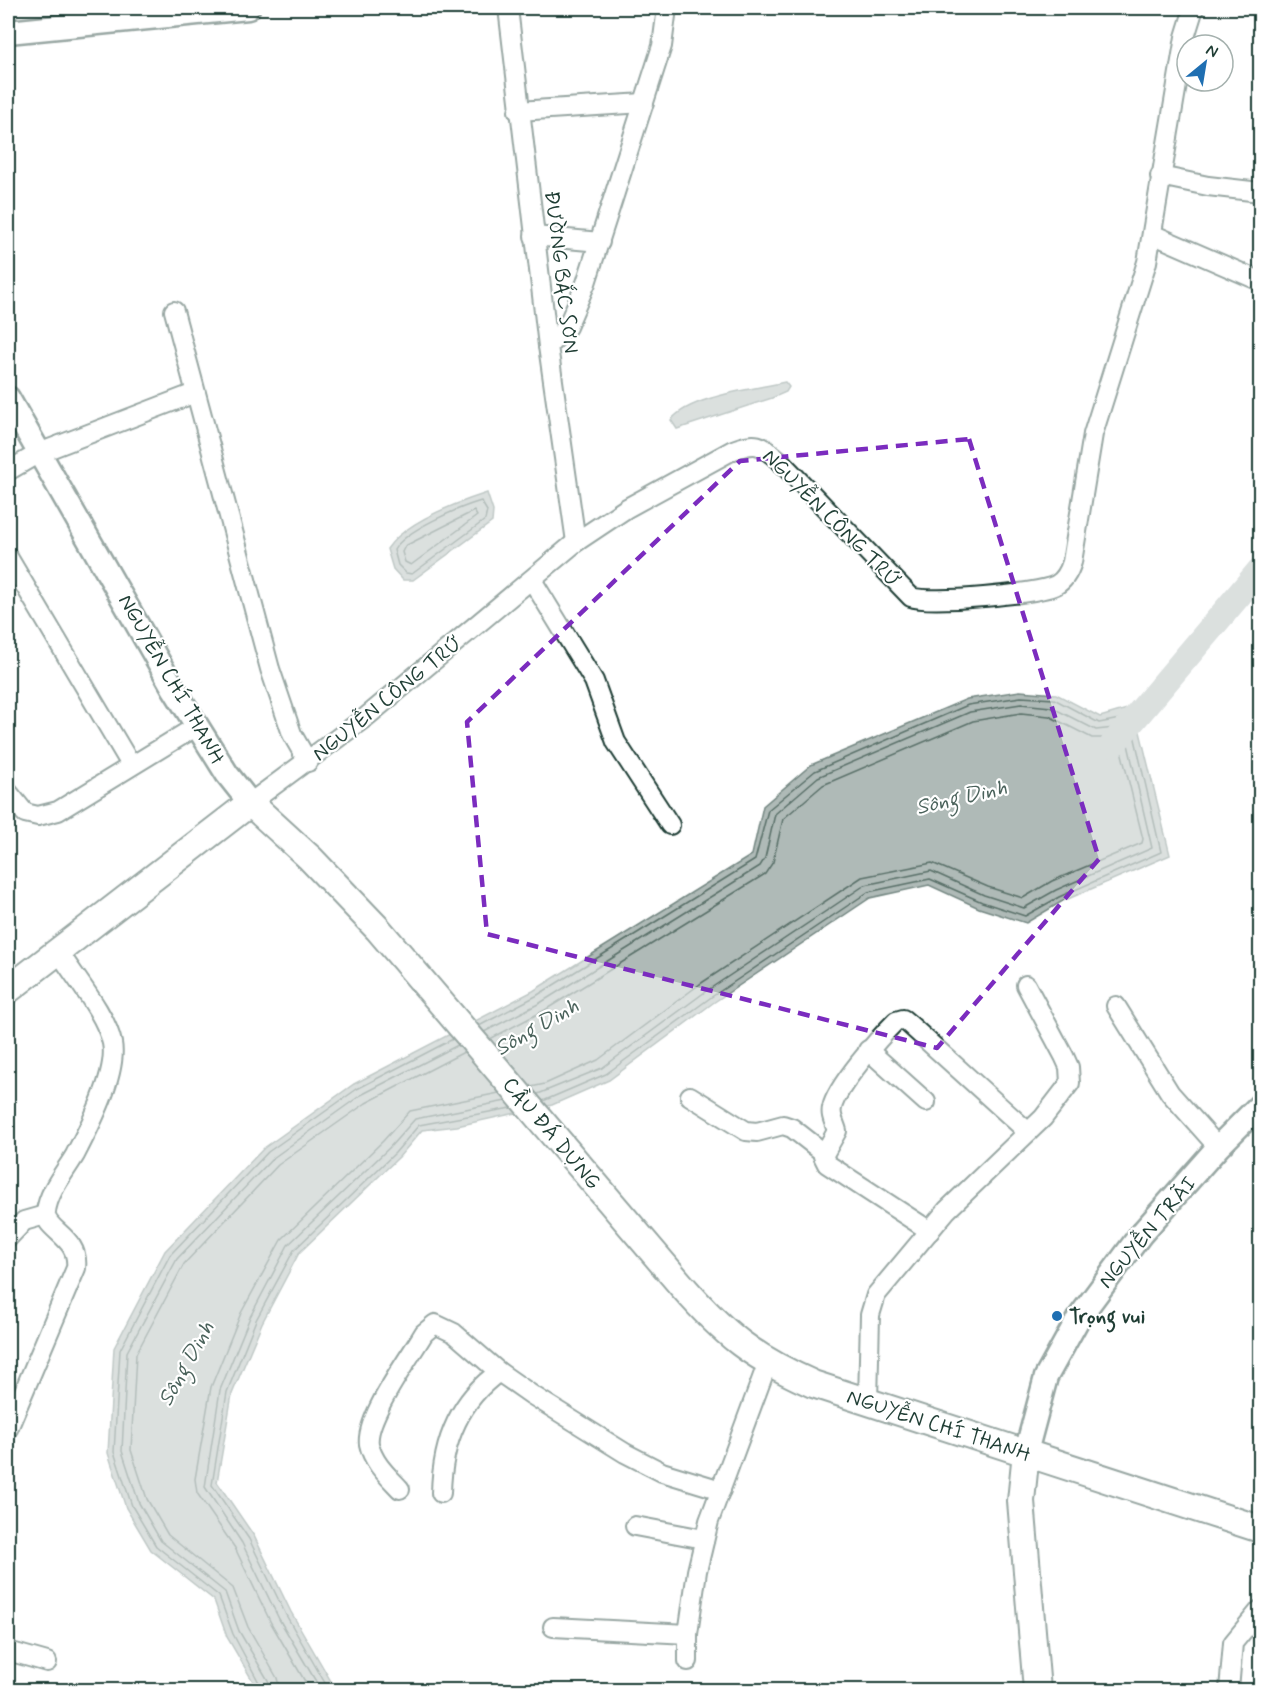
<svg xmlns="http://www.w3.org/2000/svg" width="1268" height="1698" font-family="Mynerve,sans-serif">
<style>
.water{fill:#afbab7;stroke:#758883;stroke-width:1.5}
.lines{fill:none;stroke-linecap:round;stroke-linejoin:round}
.shore{stroke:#596f68;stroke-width:1.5}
.river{stroke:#afbab7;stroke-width:26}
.minor-casing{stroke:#1f3d34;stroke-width:22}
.tertiary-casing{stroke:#1f3d34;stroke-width:27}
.secondary-casing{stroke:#1f3d34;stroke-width:30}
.minor{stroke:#fff;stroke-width:18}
.tertiary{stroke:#fff;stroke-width:22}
.secondary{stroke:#fff;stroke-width:26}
.marked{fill:none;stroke:#7b2cbf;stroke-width:4.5;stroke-dasharray:12 8;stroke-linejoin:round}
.poi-dot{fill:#1f6fb2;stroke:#fff;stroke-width:2}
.labels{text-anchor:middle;stroke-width:4.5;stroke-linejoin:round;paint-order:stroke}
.street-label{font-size:21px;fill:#1f3d34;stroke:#fff}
.poi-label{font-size:21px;font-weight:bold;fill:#1f3d34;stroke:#fff;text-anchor:start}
.water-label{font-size:22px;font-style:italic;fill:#4a625b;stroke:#fff}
</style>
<rect width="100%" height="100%" fill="#fff"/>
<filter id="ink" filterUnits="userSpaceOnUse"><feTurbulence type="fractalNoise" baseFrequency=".0167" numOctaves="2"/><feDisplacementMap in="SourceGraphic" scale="12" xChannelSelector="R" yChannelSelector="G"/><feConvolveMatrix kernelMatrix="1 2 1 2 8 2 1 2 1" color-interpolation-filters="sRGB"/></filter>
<g filter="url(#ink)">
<g class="water">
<path d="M785,382L789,387L786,392L772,398L677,429L671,420C690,396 754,389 785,382Z"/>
<path d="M487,493L493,511L492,522L413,580H403L393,569L387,549C405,522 456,503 487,493Z"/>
<polygon points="1020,691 1056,694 1100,717 1134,707 1170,855 1061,902 1026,923 979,908 929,885 870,898 713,1003 609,1080 552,1105 457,1126 422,1130 399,1157 299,1253 262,1323 232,1394 217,1482 254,1536 291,1612 336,1690 258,1690 227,1637 214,1600 151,1550 126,1508 108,1453 114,1348 165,1251 264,1148 354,1084 533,991 752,855 763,806 811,765 967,699"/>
</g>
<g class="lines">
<g class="shore">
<path d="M481,501L487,511L485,520L412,574L406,573L398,565L394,550C405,530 458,508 481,501Z"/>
<polygon points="474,511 477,516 411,565 405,562 402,552 405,546"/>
<polyline points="479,1026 536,996 755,860 768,810 815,771 968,705 1021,697 1054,699 1099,723 1130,717 1161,852 1059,897 1025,916 982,902 930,879 868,892 710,998 606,1074 543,1101"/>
<polyline points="484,1032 540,1003 760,866 765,858 775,814 818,777 970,712 1021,704 1051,707 1096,730 1124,727 1152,848 1056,890 1024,908 984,895 931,871 865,885 705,992 602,1068 538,1094"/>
<polyline points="490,1039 545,1010 765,874 773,862 783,819 823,785 973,721 1021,713 1049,716 1092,738 1118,738 1143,839 1142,843 1052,881 1023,898 988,887 932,863 862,877 700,984 598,1060 545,1084 531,1087"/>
<polyline points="263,1690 233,1634 219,1596 156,1546 132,1506 114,1452 120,1350 170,1255 268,1152 357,1089 453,1039"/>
<polyline points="271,1690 269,1682 239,1631 225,1592 161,1541 139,1503 122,1451 127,1352 177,1259 273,1158 361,1095 458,1045"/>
<polyline points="280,1690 277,1678 248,1627 233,1588 168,1535 147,1499 131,1450 136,1354 184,1264 278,1165 366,1103 464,1052"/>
<polyline points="310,1690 271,1623 235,1548 197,1493 195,1479 211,1387 241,1313 281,1240 383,1141 410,1111 499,1093"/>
<polyline points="321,1690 279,1619 242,1543 205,1487 220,1390 250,1317 288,1245 389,1148 415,1119 506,1101"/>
<polyline points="329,1690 286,1615 249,1539 212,1485 227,1392 256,1320 294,1250 395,1153 419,1125 511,1108"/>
</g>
<polyline class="river" points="1113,744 1260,570"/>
<defs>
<g id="minor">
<polyline points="508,8 548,346 576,542"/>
<polyline points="518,111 644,103"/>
<polyline points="1160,176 1208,186 1260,192"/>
<polyline points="1152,234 1260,281"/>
<polyline points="534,236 600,242"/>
<polyline points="174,311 270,669 292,734 308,762"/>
<polyline points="548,346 567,327 586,283 662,46 667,8"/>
<polyline points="8,471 39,453 195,393"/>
<polyline points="8,557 131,765"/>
<polyline points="532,580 594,681 616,742 670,825"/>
<polyline points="8,792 25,813 38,816 58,811 197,726"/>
<path d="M250,803L366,717L576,542L627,508L733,450C758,441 760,444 780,461L911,597C929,604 1039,594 1056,585C1065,580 1069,572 1072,562L1093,434L1147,262L1185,37L1194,8"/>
<polyline points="1116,1006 1170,1093 1218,1147"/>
<polyline points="868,1050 926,1102"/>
<polyline points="690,1096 746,1131 757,1132 783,1125 792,1128 824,1153"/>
<path d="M930,1231L827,1164L823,1156L837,1131C835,1123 830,1116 832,1108C836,1087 880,1037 896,1021L903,1019L909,1024L1028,1132"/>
<polyline points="8,1238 24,1221 45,1215"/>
<polyline points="868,1402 870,1315 876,1295 947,1210 1043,1118 1070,1083 1069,1067 1064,1056 1026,985"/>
<path d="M8,1429L76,1268C80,1236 43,1230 46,1212C48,1192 65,1172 75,1155C89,1128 118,1073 112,1043C106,1014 75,978 59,952"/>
<path d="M400,1489C388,1476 373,1463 369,1444C365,1418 410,1357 424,1333L435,1324L454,1333L499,1372L532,1395L625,1453L662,1472L721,1490"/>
<path d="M441,1493C442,1444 458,1401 499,1372"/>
<polyline points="635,1526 704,1539"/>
<polyline points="553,1627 688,1634 697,1571 709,1521 768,1362"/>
<polyline points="8,1651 47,1662"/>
<polyline points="688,1661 688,1634"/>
<polyline points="1229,1690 1233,1643 1260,1610"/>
</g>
<g id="tertiary">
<polyline points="8,32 248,8"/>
<polyline points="8,398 174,689 227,774 250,803"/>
<polyline points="1026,1452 1046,1377 1078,1319 1141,1234 1218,1147 1260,1105"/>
</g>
<g id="secondary">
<path d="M8,990L250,803L310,858L378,929L682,1286C725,1335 752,1357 813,1384L1260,1529"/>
<polyline points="1026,1452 1021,1501 1037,1690"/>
</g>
</defs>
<use href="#minor" class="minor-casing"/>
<use href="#tertiary" class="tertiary-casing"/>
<use href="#secondary" class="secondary-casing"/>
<use href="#minor" class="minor"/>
<use href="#tertiary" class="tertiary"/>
<use href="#secondary" class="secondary"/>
</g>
</g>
<path d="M0 0H1268V1698H0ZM969,439L1099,859L937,1048L487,934L467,722L740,461Z" fill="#fff" fill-opacity=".55" fill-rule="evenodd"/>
<path class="marked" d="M969,439L1099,859L937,1048L487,934L467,722L740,461Z"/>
<circle class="poi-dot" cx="1057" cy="1316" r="6"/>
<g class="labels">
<g class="street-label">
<text transform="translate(562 272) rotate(83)" y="7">ĐƯỜNG BẮC SƠN</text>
<text transform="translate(832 518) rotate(45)" y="7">NGUYỄN CÔNG TRỨ</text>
<text transform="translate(172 679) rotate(60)" y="7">NGUYỄN CHÍ THANH</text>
<text transform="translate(387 698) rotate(-39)" y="7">NGUYỄN CÔNG TRỨ</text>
<text transform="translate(552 1133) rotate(50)" y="7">CẦU ĐÁ DỰNG</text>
<text transform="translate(1147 1232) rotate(-50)" y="7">NGUYỄN TRÃI</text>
<text transform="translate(939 1425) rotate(18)" y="7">NGUYỄN CHÍ THANH</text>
</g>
<g class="poi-label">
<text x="1069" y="1323">Trọng vui</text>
</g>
<g class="water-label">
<text transform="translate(961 796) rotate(-13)" y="8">Sông Dinh</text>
<text transform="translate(536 1026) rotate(-30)" y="8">Sông Dinh</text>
<text transform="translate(185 1363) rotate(-61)" y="8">Sông Dinh</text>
</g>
</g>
<rect width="1268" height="1698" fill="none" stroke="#fff" stroke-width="30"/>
<rect x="15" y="15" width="1238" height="1668" fill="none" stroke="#1f3d34" stroke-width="2" filter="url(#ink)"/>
<g transform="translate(1205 63) rotate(30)"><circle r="28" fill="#ffffff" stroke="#a5b1ae" stroke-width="1.5"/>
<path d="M0-4.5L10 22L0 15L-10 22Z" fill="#1f6fb2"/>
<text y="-9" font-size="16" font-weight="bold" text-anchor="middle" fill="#1f3d34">N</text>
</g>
</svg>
